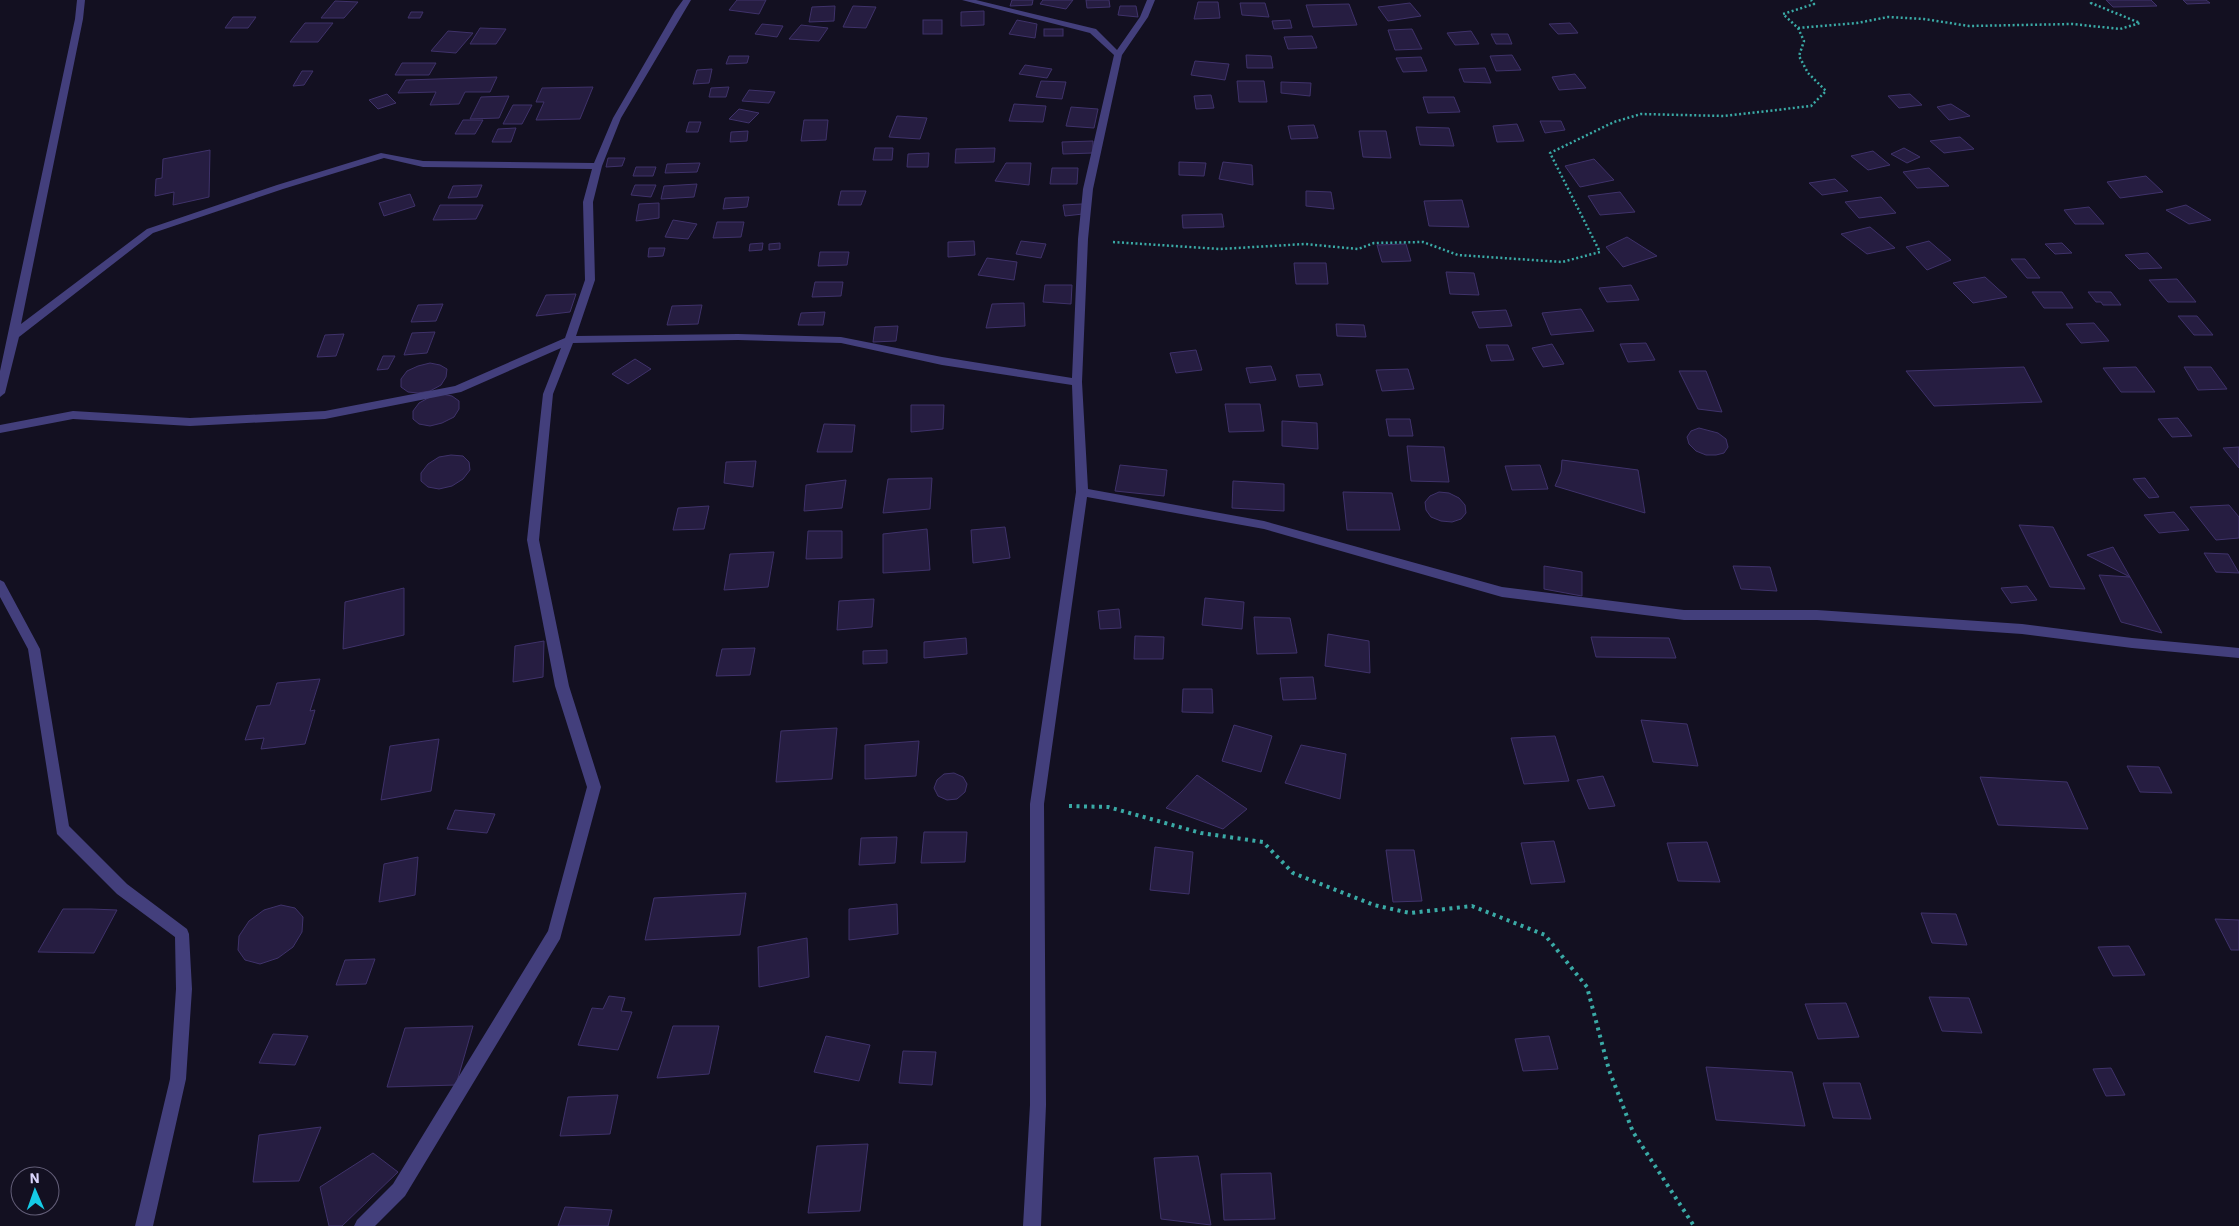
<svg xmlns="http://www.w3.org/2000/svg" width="2239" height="1226" font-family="'IBM Plex Sans',sans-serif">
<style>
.building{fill:#261d41;stroke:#3f326a}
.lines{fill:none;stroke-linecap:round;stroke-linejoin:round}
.path-far1{stroke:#3aaaa6;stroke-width:2.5;stroke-dasharray:2 2.5;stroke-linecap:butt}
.path{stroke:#3aaaa6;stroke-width:4;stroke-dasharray:3 4.5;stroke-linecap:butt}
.minor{fill:#433f7c;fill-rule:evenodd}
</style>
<rect width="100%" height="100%" fill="#131021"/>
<g class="building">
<polygon points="737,0 766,0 759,14 729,10"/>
<polygon points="1012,0 1033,0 1032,5 1010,6"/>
<polygon points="1043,0 1073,0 1066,9 1040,4"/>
<polygon points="1086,0 1109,0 1110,7 1087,8"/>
<polygon points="2106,0 2151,0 2157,6 2113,7"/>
<polygon points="2183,0 2206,0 2210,3 2187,4"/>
<polygon points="335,1 358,2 344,18 321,18"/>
<polygon points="1198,2 1218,2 1220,18 1194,19"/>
<polygon points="1240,3 1265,3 1269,17 1242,15"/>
<polygon points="1410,3 1421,16 1388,21 1378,7"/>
<polygon points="1349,4 1357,25 1313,27 1306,5"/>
<polygon points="835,6 834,21 809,22 812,7"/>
<polygon points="853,6 876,7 866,28 843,27"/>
<polygon points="1120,6 1136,6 1138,17 1118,15"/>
<polygon points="984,11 984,25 961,26 961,12"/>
<polygon points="411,12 423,12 420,18 408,18"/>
<polygon points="233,17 256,17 248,28 225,28"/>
<rect x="923" y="20" width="19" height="14"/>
<polygon points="1017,20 1037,24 1035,38 1009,34"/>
<polygon points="1290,20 1292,28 1274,29 1272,21"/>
<polygon points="305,23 333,23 318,42 290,42"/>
<polygon points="1570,23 1578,33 1558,34 1549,24"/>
<polygon points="762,24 783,26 777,37 755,34"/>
<polygon points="801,25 828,28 819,41 789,39"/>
<polygon points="480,28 506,29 496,44 470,44"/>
<rect x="1044" y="29" width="19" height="7"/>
<polygon points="1412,29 1422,49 1395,50 1388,30"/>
<polygon points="448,31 473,33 456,53 431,51"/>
<polygon points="1471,31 1479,44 1455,45 1447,33"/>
<polygon points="1491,34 1508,34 1512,44 1496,44"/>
<polygon points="1312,36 1317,48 1288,49 1284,37"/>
<polygon points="1246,55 1271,56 1273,68 1247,68"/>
<polygon points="1512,55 1521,70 1496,71 1490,56"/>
<polygon points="729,56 749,56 747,63 726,64"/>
<polygon points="1421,57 1427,71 1403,72 1396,58"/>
<polygon points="1195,61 1229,64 1225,80 1191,75"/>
<polygon points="402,63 436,63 429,75 395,75"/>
<polygon points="1025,65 1052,69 1047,78 1019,74"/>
<polygon points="1485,68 1491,83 1464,82 1459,69"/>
<polygon points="712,69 709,83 693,84 697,70"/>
<polygon points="302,71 313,71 304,85 293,86"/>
<polygon points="1575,74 1586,88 1559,90 1552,77"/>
<polygon points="497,77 490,92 465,92 459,104 430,105 436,92 398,93 406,80"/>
<polygon points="1041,81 1066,82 1062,99 1036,97"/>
<polygon points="1237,81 1264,81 1267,102 1239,102"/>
<polygon points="1281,82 1311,83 1310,96 1281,93"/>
<polygon points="593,87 580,119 536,120 544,102 536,102 542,88"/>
<polygon points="729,87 726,97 709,97 711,88"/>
<polygon points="749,90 775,92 769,103 742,101"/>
<polygon points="387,94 396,103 378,109 369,100"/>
<polygon points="1910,94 1922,105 1899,108 1888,96"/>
<polygon points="1211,95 1214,108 1196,109 1194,96"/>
<polygon points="509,96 499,118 470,119 481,97"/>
<polygon points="1423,97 1454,97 1460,112 1428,113"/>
<polygon points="1014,104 1046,106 1043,122 1009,121"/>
<polygon points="1951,104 1970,116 1949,120 1937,107"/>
<polygon points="513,105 532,105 522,124 503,124"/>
<polygon points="1071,107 1098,109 1094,128 1066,126"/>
<polygon points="739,109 759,113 749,123 729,119"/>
<polygon points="897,116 927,118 920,139 889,137"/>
<polygon points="463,120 483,120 475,134 455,134"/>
<polygon points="804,120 828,120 826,140 801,141"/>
<polygon points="1540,121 1561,121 1565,130 1545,133"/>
<polygon points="689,122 701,122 698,132 686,132"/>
<polygon points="1517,124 1524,141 1497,142 1493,126"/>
<polygon points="1314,125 1318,138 1291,139 1288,126"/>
<polygon points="1416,127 1449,128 1454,146 1420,145"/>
<polygon points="516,128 511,142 492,142 498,129"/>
<polygon points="748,131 747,141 730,142 731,132"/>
<polygon points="1359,131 1386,131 1391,158 1363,157"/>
<polygon points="1960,137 1974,149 1944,153 1930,141"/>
<polygon points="1093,141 1093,153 1063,154 1062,142"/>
<polygon points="875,148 893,148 892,160 873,160"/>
<polygon points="995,148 994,162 955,163 956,149"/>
<polygon points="1904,148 1920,157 1907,163 1891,154"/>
<polygon points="210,150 209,197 173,205 174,192 155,196 156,179 162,178 163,159"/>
<polygon points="1873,151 1890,165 1868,170 1851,156"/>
<polygon points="929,153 928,167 907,167 908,154"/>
<polygon points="608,158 625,158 622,166 606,167"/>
<polygon points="1594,159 1614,180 1580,187 1565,166"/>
<polygon points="1179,162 1206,163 1204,176 1179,175"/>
<polygon points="1223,162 1252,165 1253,185 1219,179"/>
<polygon points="700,163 697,172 665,173 667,164"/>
<polygon points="1006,163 1031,163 1029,185 995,181"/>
<polygon points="636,167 656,167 653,176 633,176"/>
<polygon points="1052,168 1078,168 1077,184 1050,184"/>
<polygon points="1929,168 1949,186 1917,188 1903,172"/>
<polygon points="2146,176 2163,192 2120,198 2107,182"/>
<polygon points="1835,179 1848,191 1822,195 1809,183"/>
<polygon points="697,184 694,197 661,199 664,186"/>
<polygon points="482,185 477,197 448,198 453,186"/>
<polygon points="635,185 656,185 651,197 631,195"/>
<polygon points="841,191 866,191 861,205 838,205"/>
<polygon points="1306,191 1331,192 1334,209 1306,206"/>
<polygon points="1620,192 1635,212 1600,215 1588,196"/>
<polygon points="410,194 415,206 384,216 379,203"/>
<polygon points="749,197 747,207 723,209 725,198"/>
<polygon points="1881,197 1896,213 1859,218 1845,202"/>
<polygon points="1462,200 1469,227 1429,226 1424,201"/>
<polygon points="659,203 659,218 636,221 639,204"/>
<polygon points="1082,204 1083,214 1065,216 1063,205"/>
<polygon points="440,205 483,205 476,219 433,220"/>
<polygon points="2186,205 2211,220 2189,224 2166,210"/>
<polygon points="2089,207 2104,224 2075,224 2064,210"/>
<polygon points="1222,214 1224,227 1183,228 1182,215"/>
<polygon points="673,220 697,224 688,239 665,237"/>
<polygon points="717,222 744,222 741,237 713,238"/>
<polygon points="1870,227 1895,248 1867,254 1841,234"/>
<polygon points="1627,237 1657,256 1623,267 1606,247"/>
<polygon points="974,241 975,255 948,257 948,242"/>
<polygon points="1021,241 1046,244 1041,258 1016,254"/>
<polygon points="1929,241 1951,260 1927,270 1906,247"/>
<polygon points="763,243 762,250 749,251 750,244"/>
<polygon points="780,243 780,249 769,250 769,244"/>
<polygon points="2062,243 2072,253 2055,254 2045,244"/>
<polygon points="1406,244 1411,261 1382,262 1377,245"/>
<polygon points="649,248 665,248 663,256 648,257"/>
<polygon points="820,252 849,252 847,265 818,266"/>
<polygon points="2148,253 2162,268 2139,269 2125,255"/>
<polygon points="987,258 1017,262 1014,280 978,275"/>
<polygon points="2011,259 2025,259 2040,278 2027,278"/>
<polygon points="1294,263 1326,263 1328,284 1296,284"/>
<polygon points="1446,272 1474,273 1479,295 1450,294"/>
<polygon points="1985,277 2007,297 1973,303 1953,283"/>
<polygon points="2177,279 2196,302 2168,302 2149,280"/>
<polygon points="815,282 843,282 841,296 812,297"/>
<polygon points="1045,285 1072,285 1071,304 1043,302"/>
<polygon points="1631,285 1639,300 1607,302 1599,288"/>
<polygon points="2032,292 2062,292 2073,308 2044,308"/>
<polygon points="2088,292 2111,292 2121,305 2103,305 2101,302 2096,302"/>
<polygon points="576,294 570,312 536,316 546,295"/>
<polygon points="1024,303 1025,326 986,328 992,304"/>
<polygon points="443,304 436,321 411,322 418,305"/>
<polygon points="702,305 698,324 667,325 672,306"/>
<polygon points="1581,309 1594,331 1551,335 1542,313"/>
<polygon points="1506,310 1512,326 1479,328 1472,312"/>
<polygon points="825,312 823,325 798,325 801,313"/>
<polygon points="2178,316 2197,316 2213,335 2194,335"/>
<polygon points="2094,323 2109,341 2081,343 2066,324"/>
<polygon points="1336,324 1364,325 1366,337 1337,336"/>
<polygon points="898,326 896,341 873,342 875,327"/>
<polygon points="435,332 427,353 404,355 412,333"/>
<polygon points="344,334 336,356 317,357 325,335"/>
<polygon points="1646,343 1655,360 1628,362 1620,344"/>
<polygon points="1552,344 1564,364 1543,367 1532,348"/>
<polygon points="1486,345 1508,345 1514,360 1491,361"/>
<polygon points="1196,350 1202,370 1176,373 1170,353"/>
<polygon points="383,356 395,356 388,369 377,370"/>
<polygon points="635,359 651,369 628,384 612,374"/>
<polygon points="430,363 440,365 447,369 446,377 441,385 430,391 418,393 408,392 401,387 401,379 407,371 418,366"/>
<polygon points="1271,366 1276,380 1250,383 1246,368"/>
<polygon points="2024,367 2042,402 1934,406 1906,371"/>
<polygon points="2136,367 2155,392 2121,392 2103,368"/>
<polygon points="2184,367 2211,367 2227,389 2198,390"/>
<polygon points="1408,369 1414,389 1382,391 1376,370"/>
<polygon points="1679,371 1706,371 1722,412 1698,409"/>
<polygon points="1320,374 1323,385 1299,387 1296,375"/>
<polygon points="442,394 452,396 459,401 459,409 454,417 442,423 430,426 419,424 413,419 413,411 419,403 430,397"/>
<polygon points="1225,404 1260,404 1264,431 1229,432"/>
<polygon points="911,405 944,405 943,429 911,432"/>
<polygon points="2178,418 2192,436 2172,437 2158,419"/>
<polygon points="1386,419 1410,419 1413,436 1389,436"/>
<polygon points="1282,421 1317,423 1318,449 1282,446"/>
<polygon points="824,424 855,425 852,452 817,452"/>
<polygon points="1699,428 1718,433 1726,439 1728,447 1724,453 1716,455 1706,455 1696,451 1689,444 1687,437 1691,431"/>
<polygon points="1407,446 1444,447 1449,482 1411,481"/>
<polygon points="2239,447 2239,468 2223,448"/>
<polygon points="451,455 463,456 469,462 470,470 463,479 452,486 439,489 428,487 421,481 421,473 428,464 439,457"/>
<polygon points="1562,460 1638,470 1645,513 1555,486 1561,472"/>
<polygon points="756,461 753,487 724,483 726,462"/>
<polygon points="1120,465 1167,470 1164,496 1115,491"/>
<polygon points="1540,465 1548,489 1512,490 1505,466"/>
<polygon points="932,478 930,509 883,513 888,479"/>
<polygon points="2145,478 2159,497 2149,498 2133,479"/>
<polygon points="846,480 842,508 804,511 806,485"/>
<polygon points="1233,481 1284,484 1284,511 1232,508"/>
<polygon points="1343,492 1392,493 1400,530 1347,530"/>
<polygon points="1439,492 1449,493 1459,498 1465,505 1466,513 1461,519 1452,522 1441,521 1431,517 1426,510 1425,502 1430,496"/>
<polygon points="2229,505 2239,517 2239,538 2216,540 2190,507"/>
<polygon points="709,506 704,529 673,530 678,508"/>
<polygon points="2174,512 2189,530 2159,533 2144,515"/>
<polygon points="2019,525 2053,527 2085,589 2050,587"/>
<polygon points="1005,527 1010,558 973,563 971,530"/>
<polygon points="927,529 930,570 883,573 883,534"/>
<polygon points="808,531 842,531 842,558 806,559"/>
<polygon points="2113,547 2130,577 2087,555"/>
<polygon points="774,552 768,587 724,590 730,554"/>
<polygon points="2204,553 2228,554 2239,573 2216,572"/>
<polygon points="1544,566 1582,572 1582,596 1544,589"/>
<polygon points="1733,566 1770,567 1777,591 1741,589"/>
<polygon points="2099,575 2130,577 2162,633 2121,622"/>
<polygon points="2027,586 2037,600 2011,603 2001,588"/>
<polygon points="404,588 404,635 343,649 345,602"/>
<polygon points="1205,598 1244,602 1242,629 1202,625"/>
<polygon points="874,599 872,627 837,630 839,601"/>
<polygon points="1119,609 1121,628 1100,629 1098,611"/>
<polygon points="1254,617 1290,618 1297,653 1257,654"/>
<polygon points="1328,634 1369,641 1370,673 1325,666"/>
<polygon points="1135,636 1164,637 1163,659 1134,659"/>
<polygon points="1591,637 1669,638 1676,658 1596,657"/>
<polygon points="966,638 967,654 924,658 924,642"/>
<polygon points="544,641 543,677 513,682 515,646"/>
<polygon points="755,648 750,675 716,676 722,649"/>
<polygon points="887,650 887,663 863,664 863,651"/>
<polygon points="1313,677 1316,699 1283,700 1280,678"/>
<polygon points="320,679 310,711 315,710 305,744 261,749 264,738 245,740 257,706 270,705 277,683"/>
<polygon points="1183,689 1212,689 1213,713 1182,712"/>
<polygon points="1641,720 1687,724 1698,766 1653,762"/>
<polygon points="1234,725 1272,736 1261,772 1222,761"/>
<polygon points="837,728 832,779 776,782 781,731"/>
<polygon points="1555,736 1569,781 1524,784 1511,738"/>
<polygon points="439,739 431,791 381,800 390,746"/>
<polygon points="919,741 916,776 865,779 865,745"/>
<polygon points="1301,745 1346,754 1340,799 1285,783"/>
<polygon points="2127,766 2159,767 2172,793 2140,792"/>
<polygon points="954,773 963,777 967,784 965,792 957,799 947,800 938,796 934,788 937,780 944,774"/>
<polygon points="1197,775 1247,809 1223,829 1166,808"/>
<polygon points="1603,776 1615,806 1589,809 1577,780"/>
<polygon points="1980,777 2067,782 2088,829 1998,825"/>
<polygon points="455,810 495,814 487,833 447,829"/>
<polygon points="924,832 967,832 965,862 921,863"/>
<polygon points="897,837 895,863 859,865 861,838"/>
<polygon points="1554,841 1565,882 1531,884 1521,843"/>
<polygon points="1707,842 1720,882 1678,881 1667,843"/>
<polygon points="1155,847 1193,852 1189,894 1150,890"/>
<polygon points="1386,850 1414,850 1422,901 1393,902"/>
<polygon points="418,857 415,895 379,902 384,864"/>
<polygon points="746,893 740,935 645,940 654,898"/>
<polygon points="897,904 898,934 849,940 849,909"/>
<polygon points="281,905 295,908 303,917 302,932 293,947 278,958 260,964 245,960 238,950 239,936 249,921 264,910"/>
<polygon points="63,909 91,909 117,910 94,953 38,952"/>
<polygon points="1921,913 1956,914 1967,945 1932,943"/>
<polygon points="2215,919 2239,920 2239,950 2231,950"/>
<polygon points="807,938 809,977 759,987 758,947"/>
<polygon points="2129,946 2145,975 2113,976 2098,947"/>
<polygon points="375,959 366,984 336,985 345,960"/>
<polygon points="609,996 625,998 621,1011 632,1012 618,1050 578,1045 592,1008 603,1009"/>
<polygon points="1929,997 1969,998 1982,1033 1942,1031"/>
<polygon points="1846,1003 1859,1037 1818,1039 1805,1004"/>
<polygon points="473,1026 456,1085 387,1087 405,1028"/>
<polygon points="673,1026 719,1026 709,1074 657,1078"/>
<polygon points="273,1034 308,1036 295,1065 259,1063"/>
<polygon points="826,1036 870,1045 859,1081 814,1072"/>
<polygon points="1549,1036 1558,1069 1523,1071 1515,1039"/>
<polygon points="903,1051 936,1052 932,1085 899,1083"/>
<polygon points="1706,1067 1792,1072 1805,1126 1716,1120"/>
<polygon points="2111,1068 2125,1095 2106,1096 2093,1069"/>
<polygon points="1823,1083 1860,1083 1871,1119 1833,1118"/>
<polygon points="618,1095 610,1134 560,1136 568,1097"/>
<polygon points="321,1127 299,1181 253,1182 259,1135"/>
<polygon points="868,1144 860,1211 808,1213 817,1146"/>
<polygon points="373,1153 398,1172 342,1226 329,1226 320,1187"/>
<polygon points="1198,1156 1211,1225 1161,1219 1154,1158"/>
<polygon points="1271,1173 1275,1219 1224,1220 1221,1174"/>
<polygon points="565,1207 612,1210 608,1226 558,1226"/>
</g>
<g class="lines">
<g class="path-far1">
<polyline points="1798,28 1857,23 1888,17 1924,19 1969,26 2073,24 2120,29 2140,23 2091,3 2092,0"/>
<polyline points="1113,242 1220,249 1305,244 1358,249 1374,243 1423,242 1458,255 1562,262 1600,252 1550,153 1614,122 1641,114 1724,116 1811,106 1826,91 1808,73 1799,56 1804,41 1798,28 1783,14 1814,4 1811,0"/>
</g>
<polyline class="path" points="1069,806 1108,807 1201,833 1263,842 1293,873 1374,905 1410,913 1472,906 1545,935 1587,987 1609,1070 1633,1132 1694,1226"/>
<g class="minor">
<polygon points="77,0 85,0 83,19 21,324 147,229 277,185 381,153 423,161 594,163 613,118 675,11 683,0 691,0 621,118 602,166 593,202 595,280 576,336 738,334 841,337 942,357 1072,378 1078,239 1083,189 1114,55 1090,33 962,0 976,0 1096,29 1117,50 1140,17 1147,0 1155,0 1148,17 1122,55 1093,189 1088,239 1082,382 1088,489 1264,521 1502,587 1684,610 1817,610 2022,624 2132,638 2239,648 2239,658 2132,648 2022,634 1817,620 1684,620 1502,597 1264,529 1087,497 1044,804 1046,1105 1041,1226 1023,1226 1030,1105 1030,804 1076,492 1072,385 942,365 841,343 738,340 573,343 553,394 539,540 569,686 601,787 560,939 405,1196 375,1226 354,1226 357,1220 393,1184 548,931 587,787 555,686 527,540 543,394 561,348 461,392 325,419 190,426 73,419 0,433 0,425 73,411 190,418 325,411 455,386 565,338 585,280 583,202 592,169 423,167 384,158 283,189 153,233 19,337 5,393 0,397 0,371 75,19"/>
<polygon points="0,580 4,582 40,649 69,826 127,884 187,929 189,934 192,989 186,1079 153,1226 135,1226 170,1079 176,989 175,937 117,894 57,834 28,649 0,597"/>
</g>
</g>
<g transform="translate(35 1191) rotate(358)"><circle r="24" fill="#131021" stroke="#635e78"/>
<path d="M0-4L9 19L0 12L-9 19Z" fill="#15cbe6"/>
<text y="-8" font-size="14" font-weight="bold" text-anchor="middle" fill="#dad4fb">N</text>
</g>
</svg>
